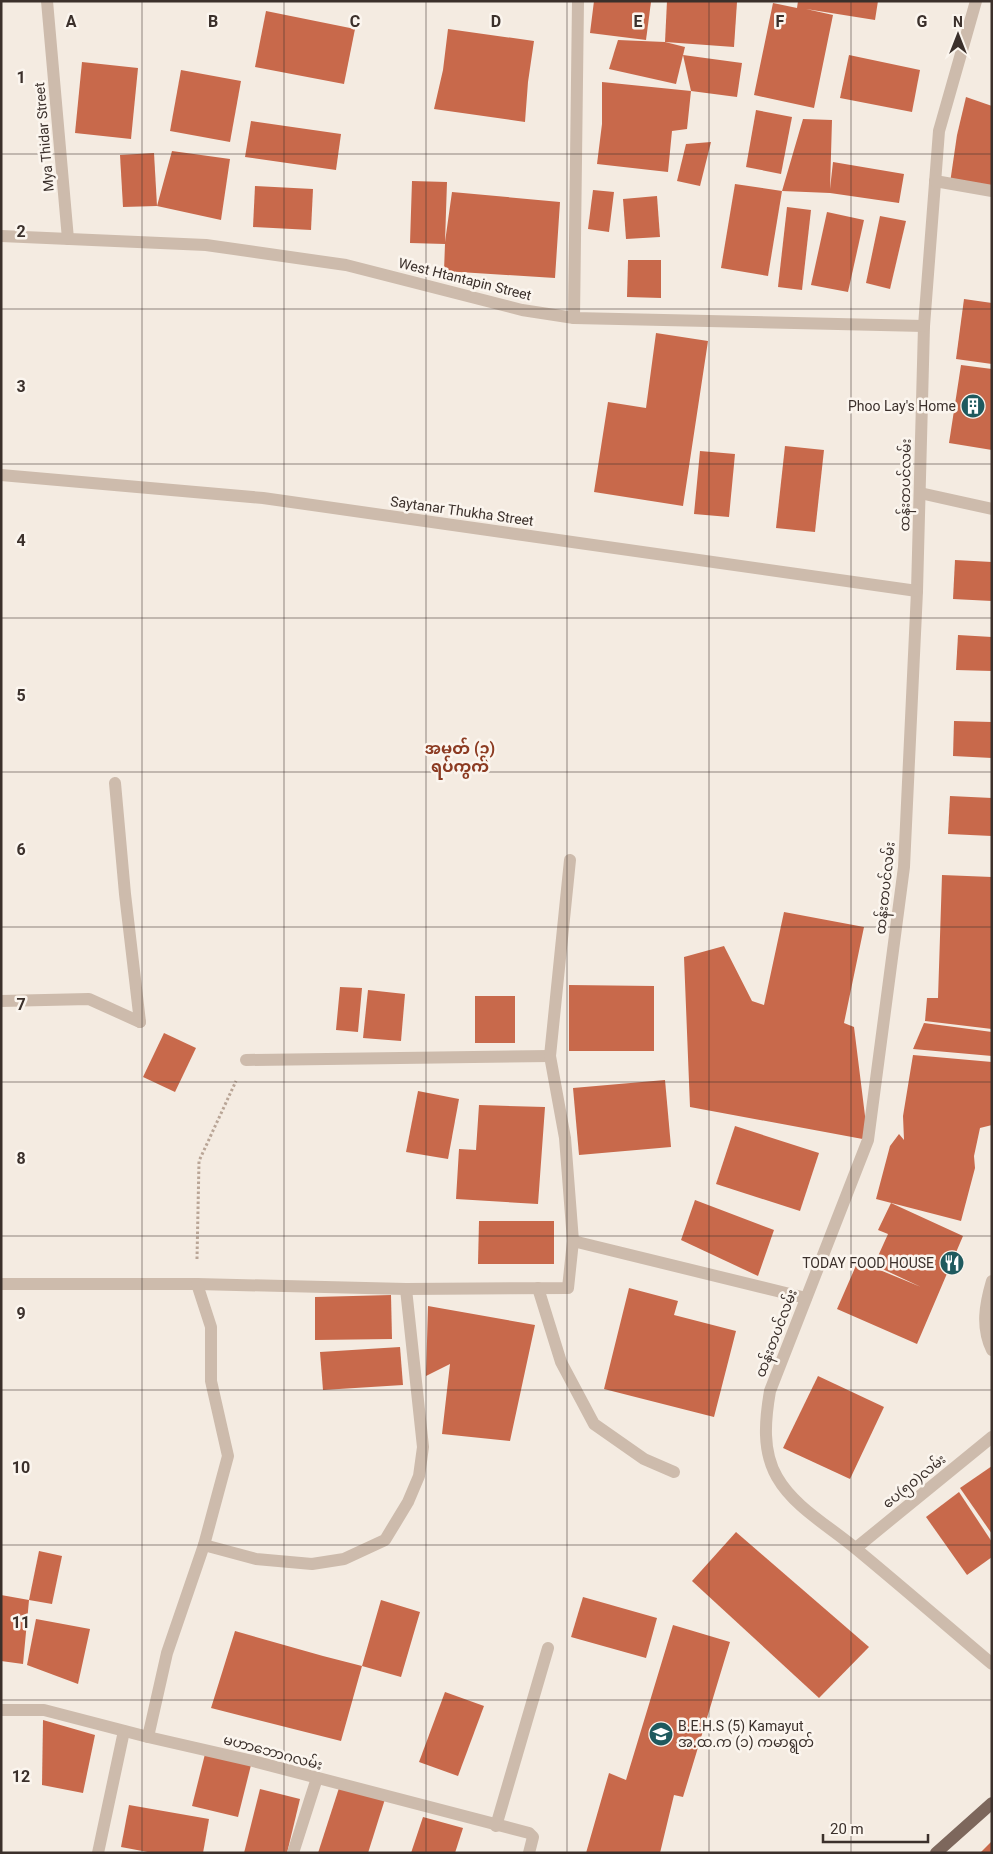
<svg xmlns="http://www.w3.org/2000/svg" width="993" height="1854" font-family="Roboto,'Noto Sans Myanmar',sans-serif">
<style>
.building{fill:#c8694b}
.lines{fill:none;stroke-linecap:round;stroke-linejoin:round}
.path{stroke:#b9a596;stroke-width:3;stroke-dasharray:2.5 2.5;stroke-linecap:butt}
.service{stroke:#cdbbac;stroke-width:12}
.minor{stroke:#cdbbac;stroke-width:12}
.primary{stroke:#7d675c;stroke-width:12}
.grid{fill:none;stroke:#3b302b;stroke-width:1;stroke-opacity:0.55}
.labels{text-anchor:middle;stroke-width:5;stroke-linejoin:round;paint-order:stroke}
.street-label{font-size:14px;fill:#3b302b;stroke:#fbf5ee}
.poi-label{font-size:14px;fill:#3b302b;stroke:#fbf5ee;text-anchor:end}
.quarter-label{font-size:16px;font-weight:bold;fill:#8c3b22;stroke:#fbf5ee}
.grid-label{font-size:16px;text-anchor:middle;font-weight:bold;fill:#3b302b;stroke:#fbf5ee;stroke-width:5;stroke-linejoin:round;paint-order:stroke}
</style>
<rect width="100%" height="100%" fill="#f4ebe1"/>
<g class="building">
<polygon points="594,1 651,2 646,40 590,33"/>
<polygon points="667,1 737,2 734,47 665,42"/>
<polygon points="798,1 878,1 875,20 806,9 833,15 814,108 754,95 773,3 797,8"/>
<polygon points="266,11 355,29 344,84 255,67"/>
<polygon points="448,29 534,41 528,82 525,122 434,109 443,70"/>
<polygon points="618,40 665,42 685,47 676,84 609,69"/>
<polygon points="683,55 742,63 737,97 691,91"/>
<polygon points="849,55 920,70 912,112 840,98"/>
<polygon points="82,62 138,68 131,139 75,133"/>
<polygon points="181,70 241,81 230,142 170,131"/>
<polygon points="602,82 691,91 687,129 672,131 668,172 597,164 602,124"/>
<polygon points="966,97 992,106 991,189 950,183 957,135"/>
<polygon points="756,110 792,117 781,174 746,167"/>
<polygon points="803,119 832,120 830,189 833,162 904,174 899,203 830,193 782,191"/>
<polygon points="251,121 341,134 336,170 245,157"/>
<polygon points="711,142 700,186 677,181 686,144"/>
<polygon points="172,151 230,159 221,220 157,206"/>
<polygon points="154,153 157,206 123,207 120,155"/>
<polygon points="412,181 447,182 445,242 452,192 560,202 555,278 444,271 445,244 410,243"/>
<polygon points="735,184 782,191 768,276 721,268"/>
<polygon points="255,186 313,189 311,230 253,227"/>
<polygon points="593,190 614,192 609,232 588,229"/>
<polygon points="657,196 660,237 626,239 623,199"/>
<polygon points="787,207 811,210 802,290 778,287"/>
<polygon points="827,212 864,220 848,292 811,285"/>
<polygon points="880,216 906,221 890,289 866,283"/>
<polygon points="628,260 661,260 661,298 627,297"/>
<polygon points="964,299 992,303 992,364 956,359"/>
<polygon points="656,333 708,341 683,506 594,492 608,402 646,408"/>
<polygon points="961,365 992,369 992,450 949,443"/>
<polygon points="785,446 824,450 815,532 776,528"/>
<polygon points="700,451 735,454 729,517 694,514"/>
<polygon points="955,560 992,562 992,601 953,599"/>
<polygon points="958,635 992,637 992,671 956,670"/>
<polygon points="954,721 992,722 992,758 953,756"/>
<polygon points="950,796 992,798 992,836 948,834"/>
<polygon points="942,875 992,877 992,1029 925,1021 927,998 938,998"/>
<polygon points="784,912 864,927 844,1023 854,1027 868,1140 690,1107 684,957 724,946 752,1001 764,1005"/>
<polygon points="569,985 654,986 654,1051 569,1051"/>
<polygon points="340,987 362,988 358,1032 336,1030"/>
<polygon points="368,990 405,994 401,1041 363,1038"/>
<rect x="475" y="996" width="40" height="47"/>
<polygon points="924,1023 992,1032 992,1056 913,1049"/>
<polygon points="164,1033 196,1048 175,1092 143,1077"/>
<polygon points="913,1055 992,1062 992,1125 980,1128 974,1156 975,1168 961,1221 876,1199 890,1146 899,1134 904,1140 903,1116"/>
<polygon points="665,1080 671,1147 579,1155 573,1088"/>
<polygon points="418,1091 459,1099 448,1159 406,1152"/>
<polygon points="479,1105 545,1107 538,1204 456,1199 459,1149 476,1150"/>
<polygon points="735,1126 819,1153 800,1211 716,1184"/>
<polygon points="695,1200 774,1230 758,1276 681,1240"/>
<polygon points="891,1203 963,1236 917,1344 837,1309 858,1261 921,1287 874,1265 888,1234 878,1230"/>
<polygon points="479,1221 554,1221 554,1264 478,1264"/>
<polygon points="629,1288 678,1301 674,1315 736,1331 714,1417 604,1389"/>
<polygon points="391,1295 392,1339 315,1340 315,1297"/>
<polygon points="428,1306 535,1325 510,1441 442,1434 450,1364 426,1376"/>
<polygon points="400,1347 403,1385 323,1390 320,1352"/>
<polygon points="818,1376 884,1407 850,1479 783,1448"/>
<polygon points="992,1466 992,1534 960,1488"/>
<polygon points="959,1492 992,1542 992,1557 967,1575 926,1517"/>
<polygon points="736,1532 869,1647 819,1698 692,1581"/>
<polygon points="39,1551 62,1556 52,1604 29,1600"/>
<polygon points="1,1595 29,1600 23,1664 1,1661"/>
<polygon points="583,1597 657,1618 646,1658 571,1637"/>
<polygon points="381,1600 420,1612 401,1677 362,1666 341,1741 211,1708 235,1631 323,1656 362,1666"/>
<polygon points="36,1619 90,1629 78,1684 27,1665"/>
<polygon points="673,1625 730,1642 683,1797 674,1795 660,1853 586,1853 609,1773 626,1780"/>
<polygon points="445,1692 484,1706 458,1776 419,1762"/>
<polygon points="43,1720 95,1735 83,1793 42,1785"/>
<polygon points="205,1754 251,1765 238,1817 192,1806"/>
<polygon points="339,1788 385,1799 368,1853 318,1853"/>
<polygon points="260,1789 300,1799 287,1853 244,1853"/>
<polygon points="129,1805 209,1819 203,1853 153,1853 121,1847"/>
<polygon points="423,1817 463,1828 455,1853 411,1853"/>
<polygon points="992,1841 992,1853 980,1853"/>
</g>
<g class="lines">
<polyline class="path" points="197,1259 199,1161 236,1081"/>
<g class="service">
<polyline points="538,1288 561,1362 594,1424 644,1459 674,1472"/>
<polyline points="148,1737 167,1653 204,1545 256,1559 312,1564 344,1559 385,1540 408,1502 419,1476 423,1447 406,1289"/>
<polyline points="496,1826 548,1648"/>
</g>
<g class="minor">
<polyline points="47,1 68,239"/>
<path d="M976,1L939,131L924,326L917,591L904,867L868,1140L770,1391C765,1420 762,1451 777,1477C794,1507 829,1526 855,1548C901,1586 946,1625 992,1664"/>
<polyline points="935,181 992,191"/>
<polyline points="1,236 206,245 346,265 522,310 574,318 924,326"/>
<polyline points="574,318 578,1"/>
<polyline points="1,475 263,498 917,591"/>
<polyline points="920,493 992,509"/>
<polyline points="115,783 125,894 140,1022"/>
<polyline points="1,1001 89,999 140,1022"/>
<polyline points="246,1060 550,1056"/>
<polyline points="573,1241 806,1298"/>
<path d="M992,1281C985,1305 981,1327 992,1350"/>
<polyline points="1,1284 197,1284 406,1289 568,1288 573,1241 565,1138 550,1056 570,860"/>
<polyline points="197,1284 211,1327 211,1381 228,1456 204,1545"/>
<polyline points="856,1548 992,1437"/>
<polyline points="1,1710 44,1710 148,1737 253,1761 529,1833 533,1837 529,1853"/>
<polyline points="98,1853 124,1731"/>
<polyline points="293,1853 317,1778"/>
</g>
<polyline class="primary" points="936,1853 992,1803"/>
</g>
<path class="grid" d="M142,1V1853M284,1V1853M426,1V1853M567,1V1853M709,1V1853M851,1V1853M1,154H992M1,309H992M1,464H992M1,618H992M1,772H992M1,927H992M1,1082H992M1,1236H992M1,1390H992M1,1545H992M1,1700H992"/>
<defs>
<symbol id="building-disc" viewBox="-11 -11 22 22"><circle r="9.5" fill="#1f5a5e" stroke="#fbf5ee"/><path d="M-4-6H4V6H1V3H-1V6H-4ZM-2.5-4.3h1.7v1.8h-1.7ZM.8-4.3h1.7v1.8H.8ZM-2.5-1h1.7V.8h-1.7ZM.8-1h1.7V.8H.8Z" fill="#fff"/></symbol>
<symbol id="restaurant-disc" viewBox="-11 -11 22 22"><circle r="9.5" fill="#1f5a5e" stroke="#fbf5ee"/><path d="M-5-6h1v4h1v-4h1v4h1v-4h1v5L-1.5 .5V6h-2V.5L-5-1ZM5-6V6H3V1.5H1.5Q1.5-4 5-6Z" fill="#fff"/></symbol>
<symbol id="school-disc" viewBox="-11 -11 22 22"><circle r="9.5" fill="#1f5a5e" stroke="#fbf5ee"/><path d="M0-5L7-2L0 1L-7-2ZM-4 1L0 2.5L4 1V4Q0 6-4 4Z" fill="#fff"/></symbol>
</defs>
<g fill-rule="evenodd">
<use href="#building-disc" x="959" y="392" width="28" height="28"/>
<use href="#restaurant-disc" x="938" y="1249" width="28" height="28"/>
<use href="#school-disc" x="647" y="1720" width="28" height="28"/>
</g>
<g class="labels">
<g class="street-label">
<text transform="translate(44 137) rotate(-95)" y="5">Mya Thidar Street</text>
<text transform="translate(465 279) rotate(14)" y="5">West Htantapin Street</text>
<text transform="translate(905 485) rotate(-89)" y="5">ထန်းတပင်လမ်း</text>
<text transform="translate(462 511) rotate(8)" y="5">Saytanar Thukha Street</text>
<text transform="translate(885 888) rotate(-84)" y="5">ထန်းတပင်လမ်း</text>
<text transform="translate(776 1333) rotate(-69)" y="5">ထန်းတပင်လမ်း</text>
<text transform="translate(914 1481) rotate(-39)" y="5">ပေ(၅၀)လမ်း</text>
<text transform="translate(273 1752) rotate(15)" y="5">မဟာဘောဂလမ်း</text>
</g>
<g class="poi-label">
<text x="956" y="411">Phoo Lay's Home</text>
<text x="934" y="1268">TODAY FOOD HOUSE</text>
<text x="678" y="1731" text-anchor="start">B.E.H.S (5) Kamayut<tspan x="678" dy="16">အ.ထ.က (၁) ကမာရွတ်</tspan></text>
</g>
<g class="quarter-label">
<text x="460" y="754">အမှတ် (၃)<tspan x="460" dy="18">ရပ်ကွက်</tspan></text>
</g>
</g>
<g class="grid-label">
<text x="71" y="27">A</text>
<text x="213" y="27">B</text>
<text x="355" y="27">C</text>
<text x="496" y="27">D</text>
<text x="638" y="27">E</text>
<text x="780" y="27">F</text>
<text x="922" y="27">G</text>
<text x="21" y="83">1</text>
<text x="21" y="237">2</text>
<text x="21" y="392">3</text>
<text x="21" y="546">4</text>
<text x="21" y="701">5</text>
<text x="21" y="855">6</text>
<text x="21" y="1010">7</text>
<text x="21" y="1164">8</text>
<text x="21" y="1319">9</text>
<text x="21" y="1473">10</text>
<text x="21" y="1628">11</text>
<text x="21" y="1782">12</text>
</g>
<rect width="993" height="1854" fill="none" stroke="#3b302b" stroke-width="5"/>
<g transform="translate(958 35)" stroke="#fbf5ee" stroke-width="4" paint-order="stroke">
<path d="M0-4L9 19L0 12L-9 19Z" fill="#3b302b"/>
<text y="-8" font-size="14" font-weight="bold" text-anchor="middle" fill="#3b302b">N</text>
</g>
<path d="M823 1834v8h105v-8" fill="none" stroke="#3b302b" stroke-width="2.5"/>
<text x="830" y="1834" font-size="15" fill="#3b302b" stroke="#fbf5ee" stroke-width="4" paint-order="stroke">20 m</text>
</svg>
